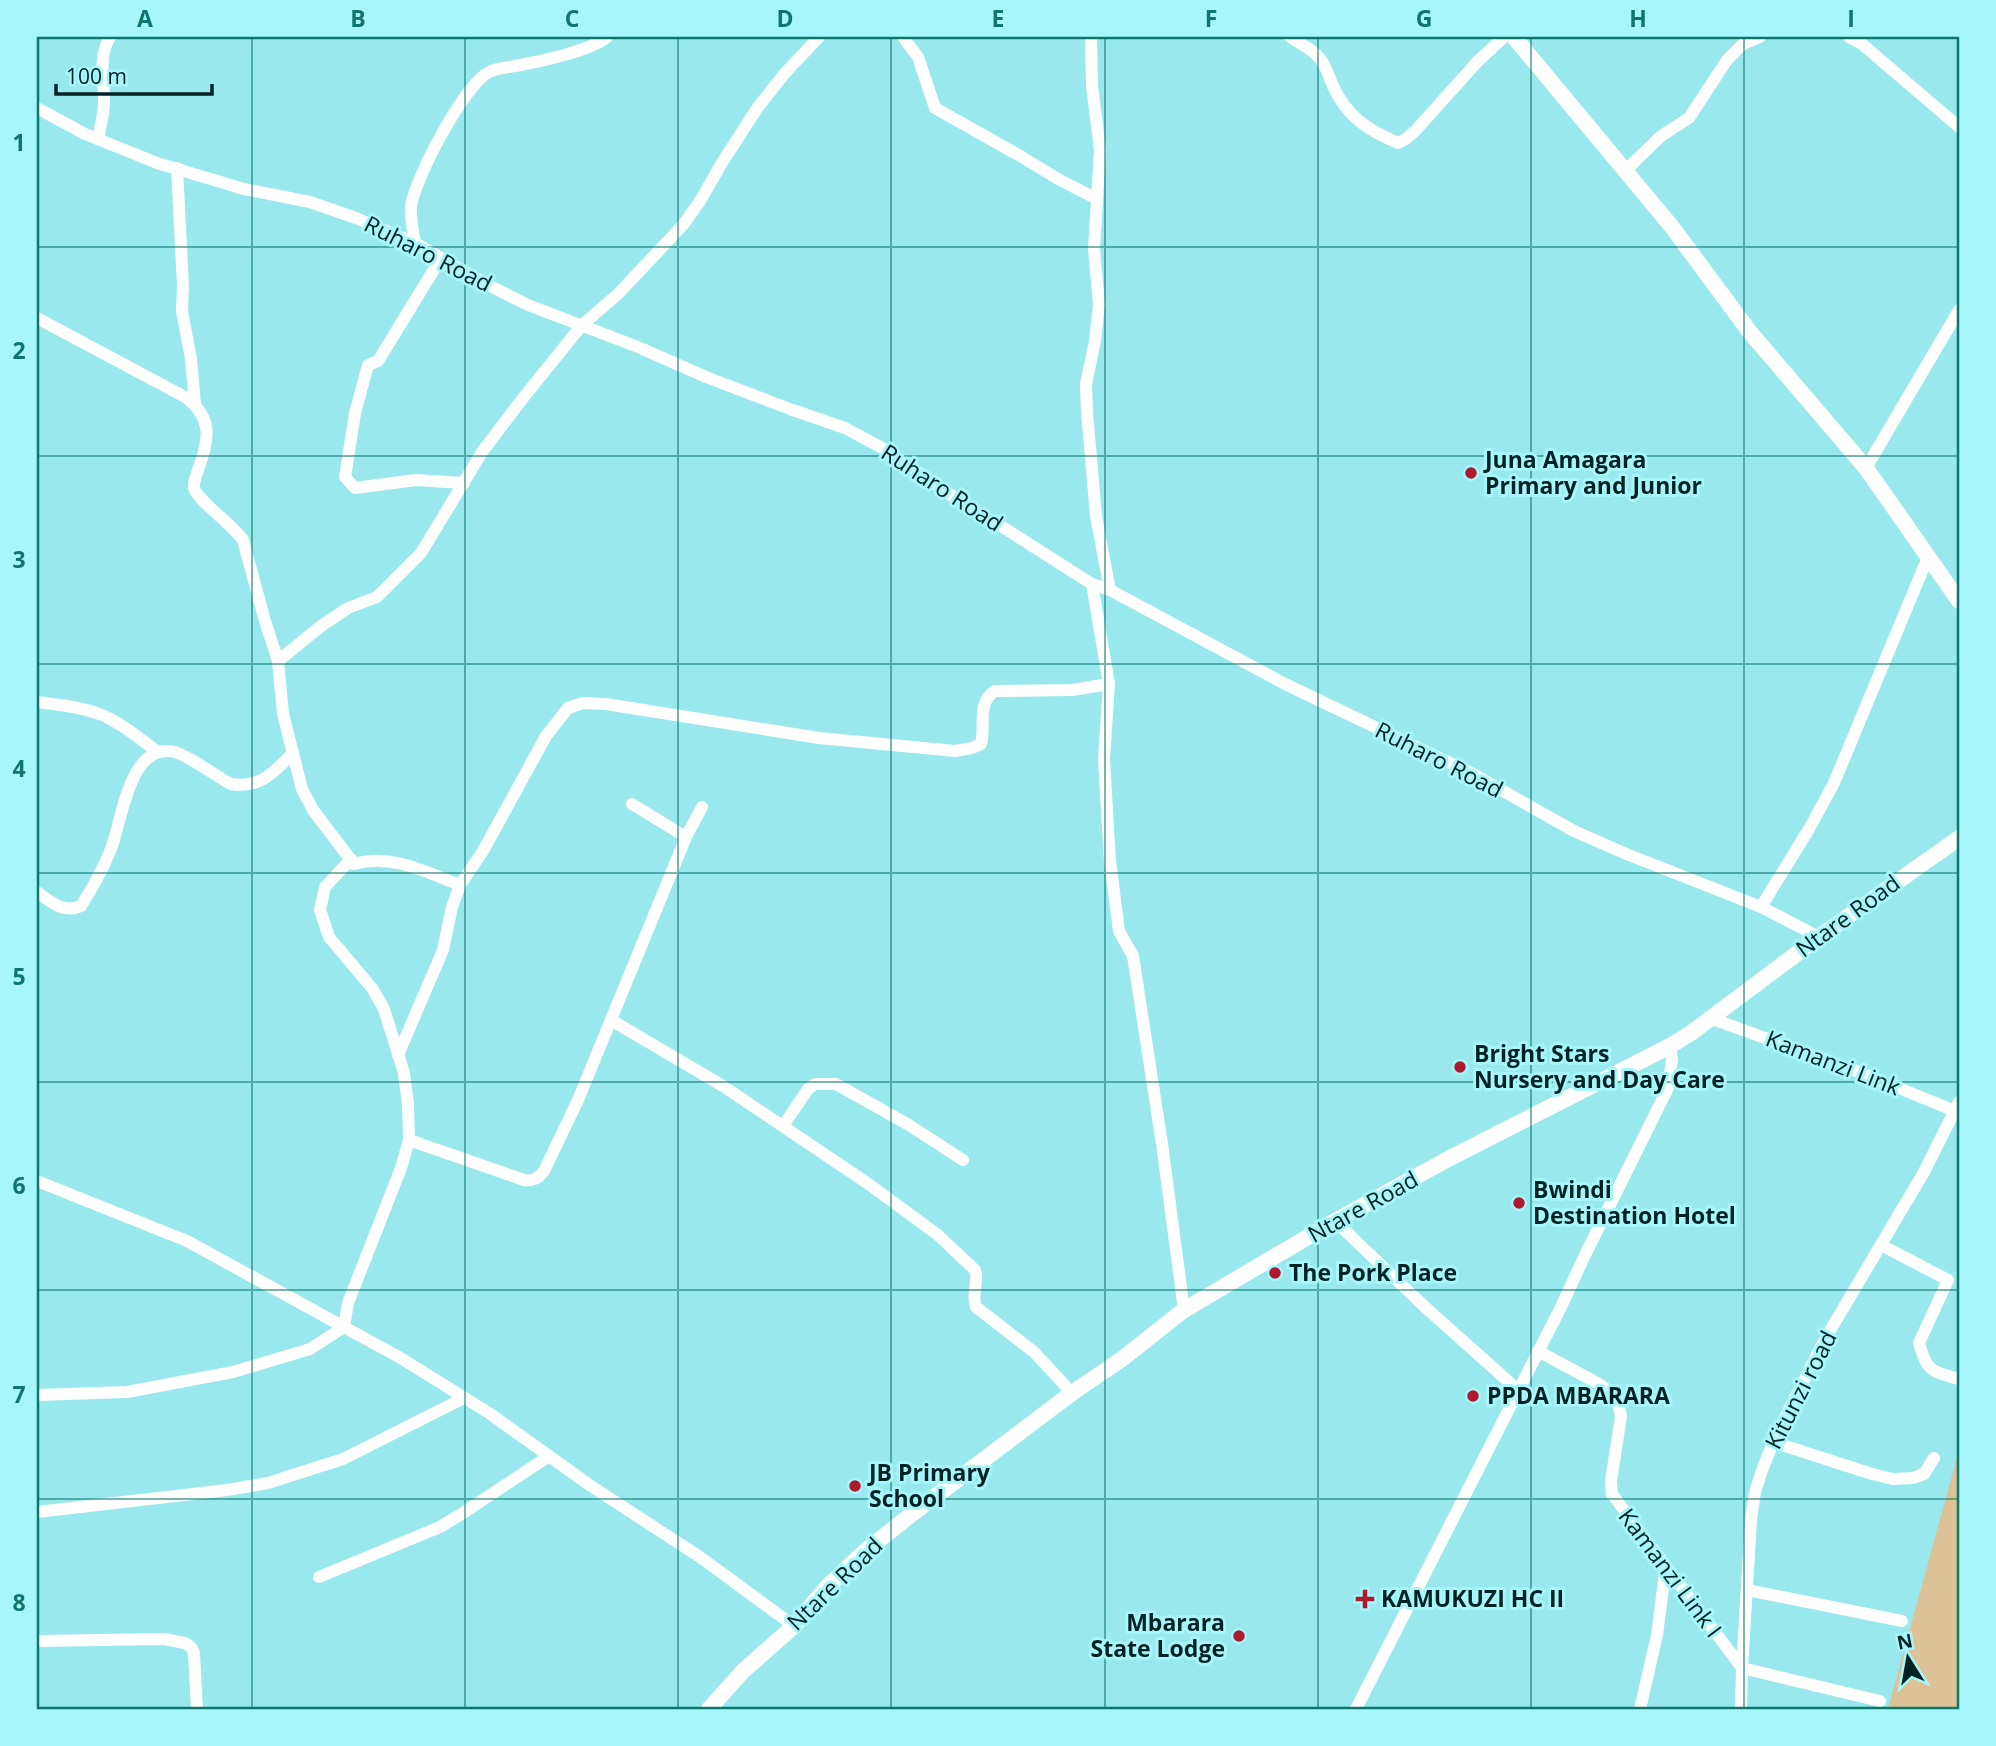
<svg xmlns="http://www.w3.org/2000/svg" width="1996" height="1746" font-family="'Open Sans',sans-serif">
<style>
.green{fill:#dcc296}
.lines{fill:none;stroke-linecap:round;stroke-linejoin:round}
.minor{stroke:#fff;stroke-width:12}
.major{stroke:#fff;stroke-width:16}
.grid{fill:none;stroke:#0f766e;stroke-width:2;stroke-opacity:0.55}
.poi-dot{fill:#ad192f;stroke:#a6f6fb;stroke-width:2.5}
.labels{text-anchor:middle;stroke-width:6;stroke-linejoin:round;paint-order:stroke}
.street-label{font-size:23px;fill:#002224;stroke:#a6f6fb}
.poi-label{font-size:23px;font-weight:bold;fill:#002224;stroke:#a6f6fb;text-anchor:start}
.neatline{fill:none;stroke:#0f766e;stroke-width:2.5}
.grid-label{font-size:23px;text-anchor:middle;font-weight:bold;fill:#0f766e}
</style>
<rect width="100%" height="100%" fill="#98e8ed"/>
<polygon class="green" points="1959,1450 1959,1709 1888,1709"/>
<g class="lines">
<g class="minor">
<polyline points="903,37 918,57 935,108 1022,157 1058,179 1097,199"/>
<polyline points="1091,37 1092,86 1100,150 1094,249 1099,304 1095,341 1086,384 1087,412 1096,516 1110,590"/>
<path d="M1290,37C1301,44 1314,50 1321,60C1327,68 1329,77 1333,86C1347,117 1368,130 1398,143L1406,139L1415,131L1478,61L1504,37"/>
<polyline points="1849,37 1862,44 1959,127"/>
<polyline points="37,108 85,134 157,163 244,189 310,202 356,218 415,243 490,286 528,305 638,347 706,377 790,409 845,428 886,450 968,507 1001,526 1092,584 1110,590 1285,684 1473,774 1574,831 1624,853 1761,907 1819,937"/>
<path d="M98,139C100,126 105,112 104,99C104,77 98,57 110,37"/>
<polyline points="177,168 183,286 182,311 191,359 195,405"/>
<polyline points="1625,171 1661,136 1689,118 1727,60 1743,44 1760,37"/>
<path d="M415,243C413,231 410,218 411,206C415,178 464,85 489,72C497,68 506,68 515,66C538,62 590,51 607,37"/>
<polyline points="441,258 378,361 368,365 355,413 345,477 355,488 416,480 464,483"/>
<path d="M37,318L187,398C213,419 209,439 199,467C197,474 193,482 194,488C197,500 233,525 243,540L265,621L278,661L283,714L302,789L313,810L354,864C390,853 426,872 460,885"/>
<polyline points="1866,468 1959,310"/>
<polyline points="1092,584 1109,684 1104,759 1110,861 1119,931 1133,956 1162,1144 1184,1310"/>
<polyline points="278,661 321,626 348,608 377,597 421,553 482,452 523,398 582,325 618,294 683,225 700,201 723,161 758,107 785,73 819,37"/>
<path d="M37,702C59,705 82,707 102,715C123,724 140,739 158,752"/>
<polyline points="632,804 686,837"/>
<polyline points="351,859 325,887 320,910 329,937 372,988 384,1009 404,1073 408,1104 409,1140 401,1168 348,1303 344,1327 399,1357 489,1413 591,1486 700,1557 794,1626"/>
<path d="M37,892C51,902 64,914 81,906C92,889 103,868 111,849C122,821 129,741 175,752C191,757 215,776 231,784C260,789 274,772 293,753"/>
<polyline points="1761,907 1809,829 1834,783 1928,557"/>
<polyline points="1710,1018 1862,1073 1955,1111"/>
<path d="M611,1020L723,1086L870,1185L938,1235L975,1270C979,1283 971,1295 976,1307L1034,1352L1072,1393"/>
<path d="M398,1055L443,950L452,907L460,885L483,851L546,736L568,708L583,703L606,704L819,738L955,751L972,748L981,744C986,726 976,703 995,691L1072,690L1109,684"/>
<polyline points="783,1126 808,1089 815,1084 836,1084 909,1125 963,1160"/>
<path d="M409,1140L524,1180C533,1181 538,1179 544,1171L578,1100L686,837L702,807"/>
<polyline points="37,1181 187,1241 344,1327"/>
<polyline points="1335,1221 1426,1308 1518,1390"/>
<polyline points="1881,1245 1948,1280"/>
<path d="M1948,1280L1919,1343C1927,1372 1931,1371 1959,1379"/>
<polyline points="1538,1351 1599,1384 1613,1394 1618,1402 1621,1416 1611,1481 1612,1494 1742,1668 1880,1701"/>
<polyline points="37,1395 127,1392 233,1372 310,1349 344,1327"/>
<polyline points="1773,1442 1872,1474 1893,1479 1913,1478 1924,1474 1934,1458"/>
<polyline points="37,1512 227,1490 268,1483 343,1459 464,1398"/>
<polyline points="319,1577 440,1527 463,1513 549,1456"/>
<polyline points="1747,1590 1902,1621"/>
<polyline points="37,1641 164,1639 185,1643 191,1647 194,1653 197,1709"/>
<polyline points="1356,1709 1561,1307 1584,1257 1668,1088 1672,1060 1670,1046"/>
<polyline points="1640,1709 1657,1635 1666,1565"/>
<polyline points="1741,1709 1742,1668 1751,1520 1755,1492 1761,1473 1776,1435 1825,1339 1924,1172 1959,1102"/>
</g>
<g class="major">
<polyline points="1514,37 1672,227 1749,331 1866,468 1959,601"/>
<polyline points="709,1709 743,1671 794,1626 828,1586 863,1553 908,1517 1072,1393 1122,1359 1184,1310 1335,1221 1450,1158 1670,1046 1691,1033 1819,937 1959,838"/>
</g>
</g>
<path class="grid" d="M252,37V1709M465,37V1709M678,37V1709M891,37V1709M1105,37V1709M1318,37V1709M1531,37V1709M1744,37V1709M37,247H1959M37,456H1959M37,664H1959M37,873H1959M37,1082H1959M37,1290H1959M37,1499H1959"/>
<g class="poi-dot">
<circle cx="1471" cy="473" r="7"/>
<circle cx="1460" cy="1067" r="7"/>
<circle cx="1519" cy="1203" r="7"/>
<circle cx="1275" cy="1273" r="7"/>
<circle cx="1473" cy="1396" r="7"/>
<circle cx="855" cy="1486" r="7"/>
<path d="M1361.5 1588.5h7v7h7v7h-7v7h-7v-7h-7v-7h7z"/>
<circle cx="1239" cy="1636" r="7"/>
</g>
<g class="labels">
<g class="street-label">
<text transform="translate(428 254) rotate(27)" y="8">Ruharo Road</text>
<text transform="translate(942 488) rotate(33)" y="8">Ruharo Road</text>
<text transform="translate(1439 760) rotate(27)" y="8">Ruharo Road</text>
<text transform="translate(1848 916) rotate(-36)" y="8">Ntare Road</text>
<text transform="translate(1833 1063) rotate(21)" y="8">Kamanzi Link</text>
<text transform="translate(1363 1207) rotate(-29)" y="8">Ntare Road</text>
<text transform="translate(1801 1390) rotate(-63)" y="8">Kitunzi road</text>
<text transform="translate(1670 1573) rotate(53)" y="8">Kamanzi Link I</text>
<text transform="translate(835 1584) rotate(-44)" y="8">Ntare Road</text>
</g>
<g class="poi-label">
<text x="1485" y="468">Juna Amagara<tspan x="1485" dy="26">Primary and Junior</tspan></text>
<text x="1474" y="1062">Bright Stars<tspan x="1474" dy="26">Nursery and Day Care</tspan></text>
<text x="1533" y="1198">Bwindi<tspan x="1533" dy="26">Destination Hotel</tspan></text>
<text x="1289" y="1281">The Pork Place</text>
<text x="1487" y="1404">PPDA MBARARA</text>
<text x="869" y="1481">JB Primary<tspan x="869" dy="26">School</tspan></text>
<text x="1381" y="1607">KAMUKUZI HC II</text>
<text x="1225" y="1631" text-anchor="end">Mbarara<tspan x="1225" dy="26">State Lodge</tspan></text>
</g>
</g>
<rect width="1996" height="1746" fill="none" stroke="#a6f6fb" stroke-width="77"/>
<g transform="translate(1908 1658) rotate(349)" stroke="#a6f6fb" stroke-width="5" paint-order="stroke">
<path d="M0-5L12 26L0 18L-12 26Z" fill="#002224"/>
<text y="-10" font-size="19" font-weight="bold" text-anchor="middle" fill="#002224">N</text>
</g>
<path d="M56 84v10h156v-10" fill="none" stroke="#002224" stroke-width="3.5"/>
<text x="66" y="84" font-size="21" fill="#002224" stroke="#a6f6fb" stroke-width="5" paint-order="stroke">100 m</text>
<rect x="38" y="38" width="1920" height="1670" class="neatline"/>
<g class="grid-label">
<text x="145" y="27">A</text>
<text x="358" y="27">B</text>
<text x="572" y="27">C</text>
<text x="785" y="27">D</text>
<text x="998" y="27">E</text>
<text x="1211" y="27">F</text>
<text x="1424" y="27">G</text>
<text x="1638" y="27">H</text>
<text x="1851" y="27">I</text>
<text x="19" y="151">1</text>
<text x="19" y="359">2</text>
<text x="19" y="568">3</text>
<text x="19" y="777">4</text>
<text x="19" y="985">5</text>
<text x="19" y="1194">6</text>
<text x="19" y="1403">7</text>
<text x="19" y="1611">8</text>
</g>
</svg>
